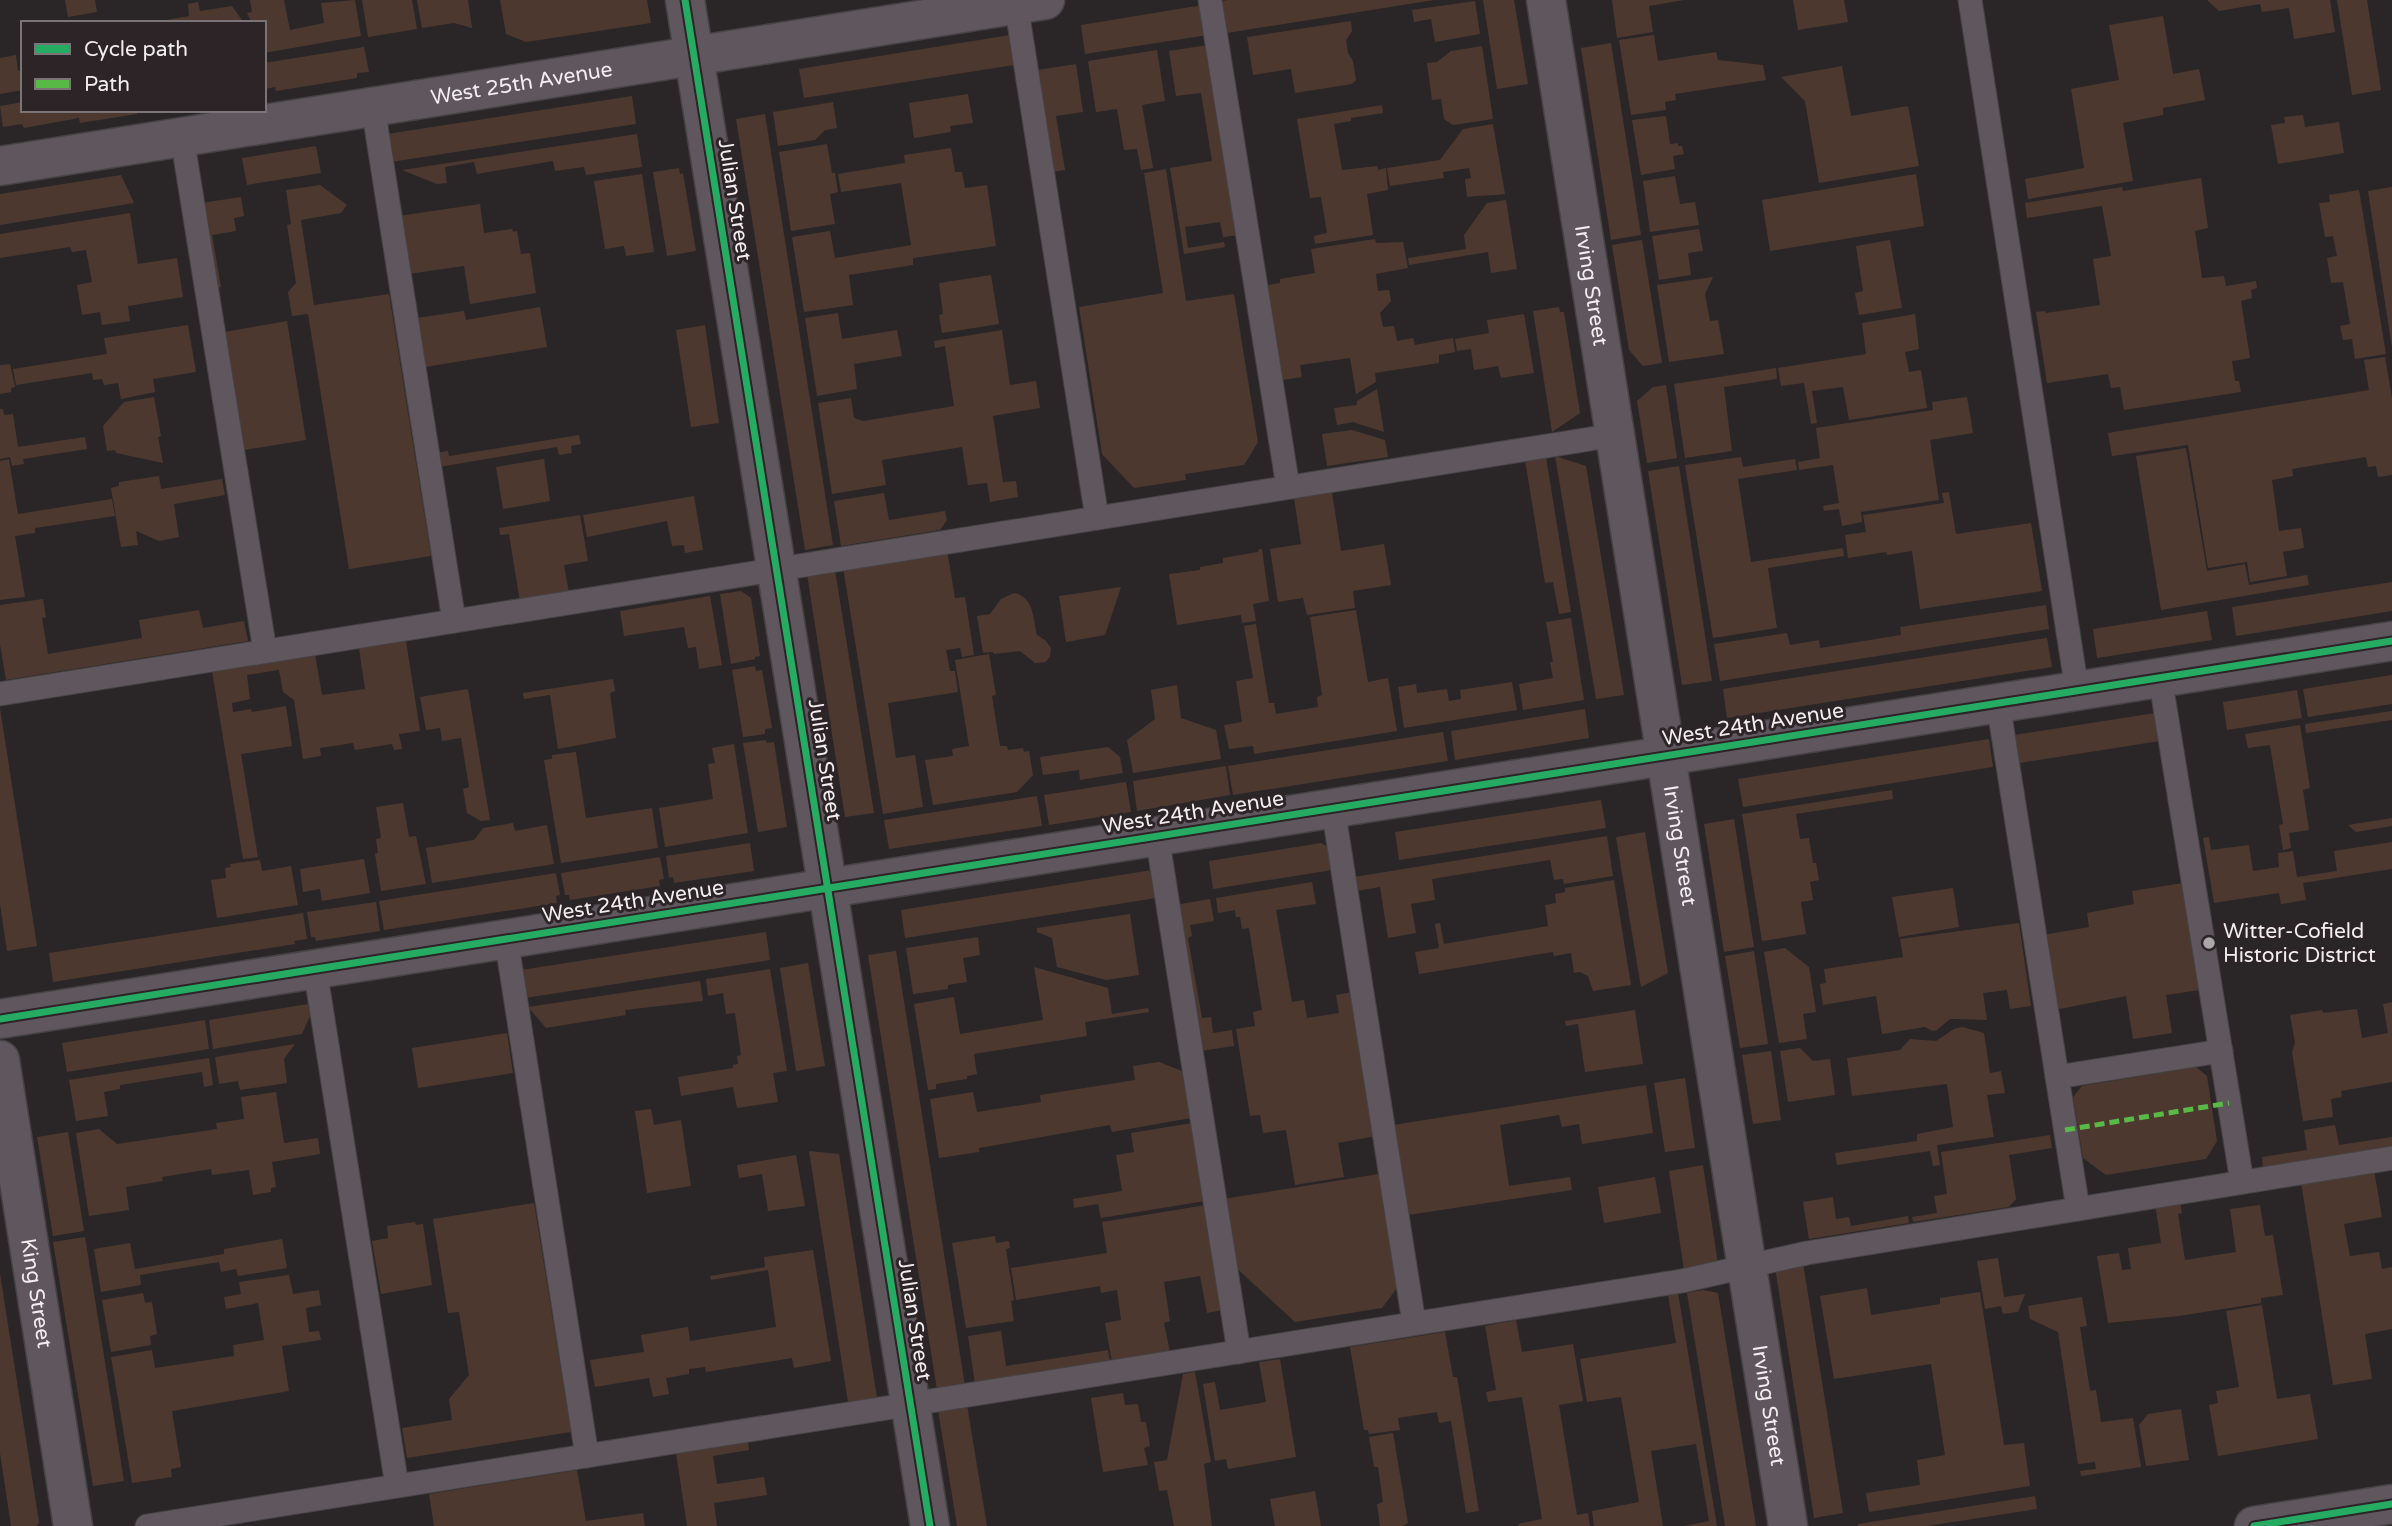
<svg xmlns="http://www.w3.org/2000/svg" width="2392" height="1526" font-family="'Varela Round',sans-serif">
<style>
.green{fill:#4d382f}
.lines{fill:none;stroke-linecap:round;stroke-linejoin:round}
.service-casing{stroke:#454344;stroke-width:25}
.minor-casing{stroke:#454344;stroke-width:41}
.tertiary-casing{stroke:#454344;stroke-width:41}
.service{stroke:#60565e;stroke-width:23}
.minor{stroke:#60565e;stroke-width:38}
.tertiary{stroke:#60565e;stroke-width:38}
.quiet{stroke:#58b947;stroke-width:5;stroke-dasharray:10 5;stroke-linecap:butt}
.cycleway-casing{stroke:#2c2427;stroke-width:11}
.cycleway{stroke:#26ab63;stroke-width:7}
.poi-dot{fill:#aca7a9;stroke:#2c2427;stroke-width:2.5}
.labels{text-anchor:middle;stroke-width:6;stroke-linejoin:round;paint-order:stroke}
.street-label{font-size:21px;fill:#f2edef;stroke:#2c2427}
.poi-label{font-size:21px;fill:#f2edef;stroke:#2c2427;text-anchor:start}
</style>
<rect width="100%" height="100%" fill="#2a2628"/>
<g class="green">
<polygon points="65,0 95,0 97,12 68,17"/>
<polygon points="250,0 284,0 290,30 324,23 321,3 355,0 361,36 264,53 264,23 252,23 247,13 252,12"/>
<polygon points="362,0 412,0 417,29 368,37"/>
<polygon points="417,0 468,0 472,28 454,23 422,28"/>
<polygon points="500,0 647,0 651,23 526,42 506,34"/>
<polygon points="1228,0 1434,0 1227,33 1222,1"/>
<polygon points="1483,0 1514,0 1528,84 1497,89"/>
<polygon points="1612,0 1684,0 1649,6 1653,32 1617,38"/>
<polygon points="1793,0 1844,0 1848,22 1798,30"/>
<polygon points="2207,0 2330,0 2335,32 2294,39 2289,8 2262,12 2260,4 2219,11"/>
<polygon points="2337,0 2367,0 2381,90 2352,95"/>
<polygon points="1475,1 1480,34 1435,42 1431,19 1414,22 1412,10"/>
<polygon points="198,2 200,11 232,6 244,23 149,23 189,16 188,4"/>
<polygon points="1203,5 1208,35 1085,54 1081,25"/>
<polygon points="2163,16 2173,74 2199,69 2205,100 2163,108 2163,115 2123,123 2133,181 2028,199 2025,179 2084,168 2071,89 2119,80 2109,25"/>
<polygon points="1351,21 1352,31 1346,40 1348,53 1353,61 1356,80 1352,84 1295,93 1291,69 1253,75 1247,37"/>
<polygon points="1010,35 1014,65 804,98 799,69"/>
<polygon points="1654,35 1658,61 1716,52 1718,60 1763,65 1766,80 1675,94 1676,100 1665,102 1666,110 1631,115 1619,40"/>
<polygon points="1611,43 1641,235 1611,240 1581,48"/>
<polygon points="1208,45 1239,235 1223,237 1220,222 1185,227 1188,248 1224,242 1225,247 1184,254 1170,168 1212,161 1201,93 1176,96 1169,51"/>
<polygon points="1482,46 1493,119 1453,125 1444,119 1441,99 1432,100 1427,63 1437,62 1451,51"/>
<polygon points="364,47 369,72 357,73 357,78 276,91 275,87 265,89 264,63"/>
<polygon points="1157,50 1165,101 1142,105 1153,168 1141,170 1137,149 1124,150 1117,109 1096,112 1088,61"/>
<polygon points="16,55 18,71 23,70 23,90 0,94 0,58"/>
<polygon points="1076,64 1083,112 1056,116 1065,170 1052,172 1031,71"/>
<polygon points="1842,66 1851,116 1908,106 1919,166 1819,183 1805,101 1781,77"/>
<polygon points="968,94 973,123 950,126 951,132 914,138 909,103"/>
<polygon points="632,96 636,124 391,162 387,134"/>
<polygon points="23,102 23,110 138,110 137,114 80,123 79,118 24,128 22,124 3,127 0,106"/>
<polygon points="833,102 837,128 825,130 815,140 778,146 773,112"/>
<polygon points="1382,105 1383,113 1351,118 1351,121 1334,124 1342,170 1377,166 1378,170 1386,168 1388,190 1367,194 1373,235 1315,244 1314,236 1327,233 1321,197 1310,198 1297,119"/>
<polygon points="765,114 833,545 805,550 736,119"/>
<polygon points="2303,115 2305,127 2339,122 2344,153 2278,164 2271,125 2285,123 2284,117"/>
<polygon points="1666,116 1670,144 1678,143 1678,146 1682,146 1684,154 1673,156 1675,169 1641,175 1632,120"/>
<path d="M1493,124L1505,194C1492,196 1480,195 1467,197L1465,179L1471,178L1469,168L1443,172L1444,178L1390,186L1387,168L1440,160L1463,129Z"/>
<polygon points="637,134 642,167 586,175 584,167 555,171 553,161 477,174 474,162 445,167 447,183 437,184 402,170"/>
<polygon points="827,144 832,173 835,173 838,192 830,194 835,224 791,231 779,152"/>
<polygon points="316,146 321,173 247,185 242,158"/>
<polygon points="951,148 955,172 962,172 965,188 987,185 996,246 913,258 913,265 849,275 853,305 804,312 792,237 830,231 835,258 911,245 901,183 841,192 838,174 905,163 904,155"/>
<polygon points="679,168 680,174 683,173 696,251 667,256 653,172"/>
<polygon points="1166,169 1186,301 1234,294 1258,442 1244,465 1185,474 1186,480 1134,488 1102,454 1079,307 1163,293 1144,173"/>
<polygon points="642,174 654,252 626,256 624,246 605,249 594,181"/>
<polygon points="1916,174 1924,226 1770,251 1762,200"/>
<polygon points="121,175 134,203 0,225 0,194"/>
<polygon points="1675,176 1680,204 1695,202 1699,225 1650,232 1643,181"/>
<polygon points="2201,178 2208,228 2195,231 2202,278 2224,276 2226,286 2256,281 2257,288 2251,290 2252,298 2241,301 2250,358 2232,361 2235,381 2239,381 2241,392 2124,410 2120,387 2111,388 2108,374 2047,383 2036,312 2045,311 2046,313 2100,305 2093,259 2111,256 2102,206 2027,218 2025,203 2122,187 2123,191"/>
<polygon points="320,185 347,205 341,213 301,220 314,305 389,294 431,556 349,569 308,314 292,316 288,292 296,283 287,225 291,224 286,190"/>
<polygon points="2392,187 2392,348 2368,191"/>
<polygon points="2359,190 2386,354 2355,359 2352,339 2343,340 2340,326 2350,324 2343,282 2331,283 2327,258 2337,256 2333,236 2325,237 2319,203 2330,202 2329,195"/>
<polygon points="241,197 244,216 234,218 236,231 212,235 221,287 214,288 201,203"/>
<polygon points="1506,200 1517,269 1491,273 1488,252 1409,265 1408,258 1466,249 1464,235 1487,203"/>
<polygon points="480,204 484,233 512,229 513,232 517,231 521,254 530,253 536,293 470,304 464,266 408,274 399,216"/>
<polygon points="130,213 138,264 177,258 183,297 128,306 130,321 102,325 100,312 82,315 77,285 92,282 86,250 72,252 70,247 0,258 0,234"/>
<polygon points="1699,229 1703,251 1688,253 1691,275 1659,280 1652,236"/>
<polygon points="1375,239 1376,243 1403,242 1408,268 1376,274 1378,291 1389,290 1391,301 1380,313 1383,327 1394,326 1397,341 1413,338 1415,345 1453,338 1455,352 1439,355 1439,363 1375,373 1376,382 1356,394 1350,358 1300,365 1302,377 1283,380 1268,285 1280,283 1280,279 1315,273 1311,249"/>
<polygon points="1642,240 1662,363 1643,366 1629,350 1612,245"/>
<polygon points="1890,240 1902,308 1859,315 1855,293 1863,291 1856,246"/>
<polygon points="991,275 999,324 942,333 939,315 943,314 939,283"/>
<polygon points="1713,277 1705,294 1710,321 1718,320 1724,354 1669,362 1657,285"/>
<polygon points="540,307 547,347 425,367 416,318 464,311 466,320"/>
<polygon points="1559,307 1560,312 1564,312 1580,413 1552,432 1533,311"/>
<polygon points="838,313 842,339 897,330 902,356 854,364 857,389 817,396 805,318"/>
<polygon points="1524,314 1534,373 1501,378 1498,366 1474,370 1471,349 1457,351 1455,339 1489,333 1487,320"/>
<polygon points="1915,314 1919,349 1905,352 1909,372 1921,370 1927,408 1849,420 1843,387 1812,391 1817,423 1811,424 1804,383 1781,386 1778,368 1866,354 1862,323"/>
<polygon points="287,321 306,440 244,450 224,332"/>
<polygon points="188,325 196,372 153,379 155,392 121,399 118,383 104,385 102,379 93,380 92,373 16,385 13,369 107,354 104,338"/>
<polygon points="705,325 719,423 691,427 676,330"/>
<polygon points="1002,330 1010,385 1036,381 1040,408 993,416 1003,482 1016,481 1018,497 990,502 987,483 968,485 962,447 882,460 886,485 832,494 818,403 851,398 854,418 863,421 954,406 945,346 935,348 934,341"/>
<polygon points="2385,357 2392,398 2392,475 2378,477 2376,466 2368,467 2366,457 2292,469 2293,476 2272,480 2279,531 2301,528 2304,548 2283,552 2287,576 2250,582 2247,562 2208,568 2188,445 2112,456 2108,433 2369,390 2364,360"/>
<polygon points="10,364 15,387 11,388 11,392 0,394 0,401 0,365"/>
<polygon points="1776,368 1777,379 1724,387 1732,451 1685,458 1674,384"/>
<polygon points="1666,385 1677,458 1647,463 1637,401 1653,387"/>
<polygon points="1377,389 1384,432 1353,422 1337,425 1334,408 1357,405 1357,401"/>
<polygon points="154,397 161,436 158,437 163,463 116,453 115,450 107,451 103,426 124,402"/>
<polygon points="1967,397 1973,433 1930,440 1939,500 1861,512 1862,522 1842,526 1839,509 1824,511 1823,506 1839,503 1833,465 1799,470 1798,462 1820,458 1816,428 1933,410 1932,402"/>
<polygon points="0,409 3,409 4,415 13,414 18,447 85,437 87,449 23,459 24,464 12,466 10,457 0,459"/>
<polygon points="1352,430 1385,440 1388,457 1327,466 1322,434"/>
<polygon points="579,435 581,444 571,446 572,453 559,455 557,447 439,467 436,453 448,451 449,456"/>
<polygon points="2186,448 2207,571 2245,564 2249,585 2307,575 2309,585 2161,610 2136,456"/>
<polygon points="1555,456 1586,466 1624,695 1596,699"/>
<polygon points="1546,457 1571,612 1559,614 1553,582 1545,583 1525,460"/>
<polygon points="1741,457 1743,467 1795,459 1797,470 1738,479 1751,562 1843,548 1844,556 1768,568 1777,628 1713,638 1685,465"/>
<polygon points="9,459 18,514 112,499 115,516 35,528 35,533 15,536 25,597 0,600 0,461"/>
<polygon points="544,459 550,501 503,509 496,467"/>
<polygon points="1679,466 1712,681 1682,685 1648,471"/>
<polygon points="159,476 161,489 222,479 225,495 174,504 179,537 159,541 136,531 138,545 121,547 111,488 119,486 119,482"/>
<polygon points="1332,492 1341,551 1384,544 1391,585 1353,591 1355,608 1307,615 1303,598 1278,602 1270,549 1301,544 1294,498"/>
<polygon points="1949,492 1956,534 2031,523 2042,591 1920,609 1912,551 1887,555 1886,552 1848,558 1845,535 1866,532 1863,515 1944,503 1942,493"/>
<polygon points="884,493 889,520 945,511 947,520 940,530 841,546 834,501"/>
<polygon points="694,496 703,550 685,553 684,545 672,546 667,521 587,537 583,515"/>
<polygon points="580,515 588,561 564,565 569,593 520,602 509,534 500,535 499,528"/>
<polygon points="1259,549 1262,549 1269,601 1253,604 1256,621 1242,623 1241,615 1177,625 1169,574 1200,570 1200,567 1223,563 1223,558 1258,552"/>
<polygon points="947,550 955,598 965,597 974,655 962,657 960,648 946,650 950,671 955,671 958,692 888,703 896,758 915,755 923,807 883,814 843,567"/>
<polygon points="835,570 874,813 845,817 807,574"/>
<polygon points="2392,582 2392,611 2236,636 2232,607"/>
<polygon points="1121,587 1105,635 1066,642 1059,596"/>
<polygon points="741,591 751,598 760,656 755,657 755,659 731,664 720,594"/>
<path d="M1014,593C1034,597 1033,618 1037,635L1045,640L1051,648L1050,656L1046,662L1035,663L1020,651L994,654L993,652L983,653L977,616L990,614L1001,599Z"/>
<polygon points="710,596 722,665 699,669 696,647 688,648 684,627 624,636 620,611"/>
<polygon points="43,599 46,617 42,618 48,654 142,638 139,620 199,610 203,628 244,621 248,641 6,680 0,644 0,605"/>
<polygon points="2046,605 2049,629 1720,681 1714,644 1787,633 1790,645 1819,640 1820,648 1901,635 1900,627"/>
<polygon points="1356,610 1368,682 1388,678 1397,731 1254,754 1253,746 1229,749 1224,725 1242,722 1236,681 1253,678 1244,626 1256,624 1269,703 1274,703 1276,714 1318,707 1317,697 1322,695 1310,617"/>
<polygon points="2207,611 2212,640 2097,658 2093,629"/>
<polygon points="1571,618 1584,700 1523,710 1519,684 1553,678 1550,662 1553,662 1546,622"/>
<polygon points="405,634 420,731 399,734 402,749 394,750 392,744 355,750 353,743 320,748 321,756 303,759 294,700 283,692 279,670 247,675 250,699 232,703 233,712 251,709 252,712 286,706 292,746 241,754 258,857 243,859 211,665 314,648 322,695 365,689 358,642"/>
<polygon points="2047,638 2052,667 1727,718 1723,689"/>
<polygon points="989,654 996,695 992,696 1000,746 1007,746 1008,750 1023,748 1024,752 1029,751 1033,775 1017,792 933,805 925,760 953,756 952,749 969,746 955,660"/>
<polygon points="755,666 756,671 762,670 772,728 765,729 765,734 743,737 732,670"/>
<polygon points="2392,675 2392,704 2308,717 2303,689"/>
<polygon points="613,679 615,691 610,693 616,738 558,749 550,695 524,699 523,693"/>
<polygon points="1512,682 1517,710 1404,728 1398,687 1416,684 1417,693 1447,689 1449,701 1461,699 1460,690"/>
<polygon points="1177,685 1181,718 1216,730 1221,759 1133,773 1127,740 1155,719 1151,690"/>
<polygon points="468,689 490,820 481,821 467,813 463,789 469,787 461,738 442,741 440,728 426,730 420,697"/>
<polygon points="2297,690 2302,718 2227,730 2223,702"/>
<polygon points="0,708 37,946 7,951 0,904"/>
<polygon points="1585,709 1589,738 1455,760 1451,731"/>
<polygon points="2392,711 2392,720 2306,733 2305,724"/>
<polygon points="2155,713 2160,741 2019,763 2014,735"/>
<polygon points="2300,725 2310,788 2303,790 2309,830 2289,833 2291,848 2283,850 2279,825 2283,824 2270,745 2248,748 2245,734"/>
<polygon points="1443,732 1448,761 1233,795 1228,766"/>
<polygon points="1989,739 1993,767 1743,807 1738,779"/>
<polygon points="766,740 767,743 774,742 787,827 758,832 743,743"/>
<polygon points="734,744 748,833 665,847 659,808 713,799 708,764 715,763 712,748"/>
<polygon points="1108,747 1120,757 1123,773 1080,780 1079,770 1043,775 1040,757"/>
<polygon points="576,752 586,818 652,808 658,848 561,863 544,760 552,759 552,755"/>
<polygon points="1226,766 1230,795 1137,811 1133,781"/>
<polygon points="1126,782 1131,812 1049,825 1044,795"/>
<polygon points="1892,790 1893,799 1796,814 1800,839 1809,838 1813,863 1816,863 1819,880 1810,882 1813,900 1801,902 1806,934 1762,941 1742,814"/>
<polygon points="1037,796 1042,826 889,849 884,820"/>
<polygon points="1601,800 1606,828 1399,860 1395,832"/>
<polygon points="403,803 409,837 416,836 426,884 381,891 375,854 378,853 376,839 381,838 376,807"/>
<polygon points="2392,818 2392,826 2356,832 2348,825"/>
<polygon points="1734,819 1754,947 1724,952 1704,824"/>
<polygon points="513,823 515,831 547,825 554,864 432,883 426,848 474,840 483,828"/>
<polygon points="1645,832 1668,973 1641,987 1616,837"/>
<polygon points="1607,836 1613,876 1564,884 1563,879 1554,880 1550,860 1432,879 1435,900 1411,904 1416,933 1388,938 1380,887 1356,891 1354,877"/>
<polygon points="2209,837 2211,850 2249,845 2253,871 2279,867 2278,853 2293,851 2297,877 2337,871 2334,851 2392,842 2392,869 2303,883 2306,900 2281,904 2279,893 2214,903 2203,838"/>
<polygon points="750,843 754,871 674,883 673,877 669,878 666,856"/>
<polygon points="1321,843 1328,847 1332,870 1213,889 1209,861"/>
<polygon points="660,857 664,879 659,880 660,886 570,900 569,895 565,895 561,873"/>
<polygon points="364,859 370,893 322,901 320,889 303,892 300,869"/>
<polygon points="260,860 262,871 291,866 298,905 217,918 211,880 226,878 225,868 231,867 230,864"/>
<polygon points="1152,870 1156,898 905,938 901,910"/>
<polygon points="556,873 560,895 556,896 557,903 384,930 379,901"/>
<polygon points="1614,880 1631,985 1593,991 1588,976 1580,972 1574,973 1571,953 1554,956 1553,952 1419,974 1415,952 1439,948 1435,924 1440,923 1444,944 1548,926 1545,905 1556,903 1555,894 1565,892 1565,888"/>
<polygon points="1312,882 1316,904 1276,910 1292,1002 1304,1000 1307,1018 1339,1013 1336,995 1352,992 1376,1136 1338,1143 1344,1177 1295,1185 1286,1130 1263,1133 1260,1115 1250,1116 1236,1029 1255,1026 1253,1012 1262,1010 1249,928 1242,929 1240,917 1236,917 1235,910 1218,913 1216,898"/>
<polygon points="2183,883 2200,990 2166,995 2172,1033 2133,1039 2126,996 2054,1010 2043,935 2089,927 2087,913 2134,904 2132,891"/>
<polygon points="1953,888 1959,927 1899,937 1892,897"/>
<polygon points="1210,899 1214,921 1190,925 1192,936 1188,938 1202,1018 1211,1017 1213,1033 1232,1030 1234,1046 1200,1051 1175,905"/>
<polygon points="376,902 380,931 316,941 315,937 311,937 307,912"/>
<polygon points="303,913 307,939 294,941 295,944 53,982 49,953"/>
<polygon points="1130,914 1139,975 1106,980 1057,967 1052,938 1037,932 1037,928"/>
<polygon points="2019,923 2031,1006 2010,1009 2007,990 1983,993 1987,1020 1955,1019 1950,1019 1937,1030 1933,1031 1925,1027 1882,1034 1876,996 1823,1005 1820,984 1826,983 1824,969 1903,957 1900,939"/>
<polygon points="766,932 770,960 525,998 521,970"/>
<polygon points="978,937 980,955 963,958 967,982 948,985 948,989 913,994 906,948"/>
<polygon points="1785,948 1809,967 1816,1012 1803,1014 1807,1039 1779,1043 1764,952"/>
<polygon points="896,951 965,1386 937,1390 868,955"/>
<polygon points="1754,951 1768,1044 1740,1048 1725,956"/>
<polygon points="808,963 825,1066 796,1071 780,968"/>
<polygon points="1034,967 1108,988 1112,1014 1148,1008 1149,1012 1085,1022 1087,1036 974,1054 977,1074 967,1076 967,1079 936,1084 936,1089 928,1090 914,1004 954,997 960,1034 1043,1020"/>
<polygon points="770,969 787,1071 773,1073 778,1102 737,1108 733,1087 681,1096 678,1077 733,1068 733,1065 738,1064 737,1056 741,1055 735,1013 726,1014 723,993 708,996 706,979"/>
<polygon points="700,981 703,1001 625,1010 626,1015 546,1028 528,1007"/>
<polygon points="2392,1002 2392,1082 2341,1091 2342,1097 2331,1099 2333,1117 2303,1121 2292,1052 2295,1043 2290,1015 2322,1010 2323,1013 2357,1009 2362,1038 2388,1033 2383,1004"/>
<polygon points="308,1004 310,1016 302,1034 213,1049 209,1020"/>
<polygon points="1635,1010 1643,1064 1585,1072 1578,1024 1566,1026 1565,1021"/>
<polygon points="205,1020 209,1049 67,1072 62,1043"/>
<polygon points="1962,1027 1984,1033 1990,1073 2001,1071 2005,1093 1987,1095 1994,1137 1937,1145 1940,1165 1933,1166 1930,1151 1837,1165 1835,1153 1917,1141 1917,1134 1953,1127 1947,1084 1852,1096 1847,1058 1900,1050 1910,1039 1936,1041 1954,1029"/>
<polygon points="507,1033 513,1073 418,1088 412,1048"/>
<polygon points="295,1044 284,1059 287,1083 240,1090 238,1081 219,1084 215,1057"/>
<polygon points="1800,1048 1813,1061 1830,1059 1835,1095 1788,1102 1780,1051"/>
<polygon points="1771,1051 1781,1120 1753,1124 1742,1055"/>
<polygon points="209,1058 213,1085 204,1087 202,1072 120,1085 120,1089 104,1092 108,1116 76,1121 69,1080"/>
<polygon points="1159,1062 1182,1071 1191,1118 1112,1132 1110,1125 991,1146 979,1148 979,1152 939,1158 930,1099 973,1092 977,1112 1041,1102 1040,1095 1135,1080 1133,1066"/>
<polygon points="2196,1067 2207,1076 2217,1141 2206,1159 2106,1175 2083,1158 2073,1097 2082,1086"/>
<polygon points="1685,1078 1695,1148 1665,1152 1654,1083"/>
<polygon points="1646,1085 1653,1133 1582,1144 1579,1124 1562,1127 1559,1115 1500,1125 1509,1186 1570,1177 1572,1190 1408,1215 1393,1125"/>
<polygon points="276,1092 284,1143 318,1138 320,1154 272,1162 276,1187 271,1188 271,1192 253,1195 249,1170 212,1175 211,1169 162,1177 163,1181 126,1187 129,1210 89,1216 76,1133 99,1129 117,1144 217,1129 216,1123 244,1119 241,1097"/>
<polygon points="651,1109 654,1125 681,1120 691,1186 647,1193 635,1111"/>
<polygon points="1192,1123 1205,1201 1101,1218 1098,1204 1074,1208 1073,1199 1122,1191 1116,1155 1134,1152 1131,1133"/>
<polygon points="2335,1125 2339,1145 2392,1137 2392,1148 2263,1169 2262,1157 2307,1150 2304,1130"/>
<polygon points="68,1132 84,1231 53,1236 37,1137"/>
<polygon points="2050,1135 2052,1148 2009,1155 2016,1199 2009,1207 1913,1222 1912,1217 1937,1213 1934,1196 1947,1194 1941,1152"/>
<polygon points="809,1151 839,1154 877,1398 848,1402"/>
<polygon points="796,1155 805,1206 768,1211 762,1174 739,1178 737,1165"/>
<polygon points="1703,1165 1718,1264 1684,1270 1669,1171"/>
<polygon points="2374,1170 2382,1217 2344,1224 2350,1256 2379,1252 2382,1269 2392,1267 2392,1329 2365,1334 2372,1379 2333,1385 2301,1182"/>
<polygon points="1379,1174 1397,1288 1382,1308 1295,1322 1233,1265 1223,1199"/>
<polygon points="1655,1177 1661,1213 1604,1223 1598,1187"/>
<polygon points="1833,1197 1836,1219 1849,1217 1851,1226 1908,1216 1909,1223 1809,1239 1803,1202"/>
<polygon points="2180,1200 2182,1213 2178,1214 2185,1260 2236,1252 2230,1209 2260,1205 2265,1236 2273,1235 2283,1295 2261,1298 2261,1303 2179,1316 2108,1323 2097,1256 2119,1253 2122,1270 2131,1269 2128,1248 2161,1243 2155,1204"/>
<polygon points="534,1203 571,1432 407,1458 402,1428 452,1420 449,1399 469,1375 459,1312 448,1313 433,1219"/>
<polygon points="1206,1205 1223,1310 1207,1313 1200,1276 1164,1282 1170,1321 1164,1323 1170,1352 1112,1362 1105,1323 1121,1320 1117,1290 1101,1293 1100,1286 1016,1300 1011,1268 1107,1253 1102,1222"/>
<polygon points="415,1222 416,1225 423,1224 432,1285 381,1294 372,1241 388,1238 387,1226"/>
<polygon points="995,1236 996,1243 1009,1241 1010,1248 1006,1249 1014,1300 1011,1301 1014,1321 966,1328 952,1243"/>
<polygon points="85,1237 124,1481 93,1486 53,1242"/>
<polygon points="282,1239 287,1268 238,1276 236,1269 221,1272 219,1262 140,1275 141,1285 101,1292 94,1249 130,1243 135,1269 224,1254 224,1249"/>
<polygon points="813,1250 831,1361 794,1368 792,1358 706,1372 705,1367 689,1369 689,1374 666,1378 669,1394 653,1397 649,1378 595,1387 590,1360 644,1352 641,1335 688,1327 690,1341 776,1327 768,1270 711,1280 710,1276 765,1267 764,1257"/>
<polygon points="1998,1258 2004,1297 2025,1294 2018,1312 2003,1314 2001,1306 1985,1309 1977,1261"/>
<polygon points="1803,1263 1843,1513 1814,1518 1775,1267"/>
<polygon points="0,1274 39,1522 37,1526 11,1526 0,1453"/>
<polygon points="289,1275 293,1294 319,1290 321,1305 306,1308 309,1332 319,1331 321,1340 282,1346 289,1391 172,1411 181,1467 171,1469 172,1477 132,1483 111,1357 152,1350 155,1368 234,1356 233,1345 264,1340 258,1303 226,1309 224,1297 241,1294 239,1282"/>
<polygon points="1867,1288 1871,1315 1940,1304 1940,1298 1980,1292 2004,1445 2024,1443 2030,1486 1869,1512 1866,1493 1920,1485 1917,1460 1945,1455 1931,1364 1834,1379 1820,1296"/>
<polygon points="1703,1290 1718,1293 1756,1526 1725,1526 1687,1293"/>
<polygon points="143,1293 145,1303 152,1302 157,1334 150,1336 151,1345 111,1352 102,1300"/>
<polygon points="1678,1293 1717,1526 1684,1526 1709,1521 1696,1444 1651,1451 1663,1526 1594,1526 1592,1511 1639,1502 1621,1397 1587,1402 1580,1359 1676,1343 1668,1295"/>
<polygon points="2082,1297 2087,1326 2080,1327 2090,1391 2096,1390 2101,1422 2133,1418 2141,1467 2081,1476 2080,1471 2096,1469 2095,1462 2078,1464 2058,1332 2030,1319 2028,1306"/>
<polygon points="2262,1305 2277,1399 2310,1394 2318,1439 2218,1456 2209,1405 2218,1403 2216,1391 2239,1387 2226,1311"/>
<polygon points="1516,1320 1522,1352 1573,1344 1583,1401 1559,1405 1577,1515 1588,1513 1590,1526 1519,1526 1518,1524 1542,1519 1522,1397 1488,1402 1486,1392 1496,1390 1485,1326"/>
<polygon points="1001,1331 1006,1366 1108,1350 1110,1363 975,1384 968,1336"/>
<polygon points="1445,1332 1453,1377 1457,1377 1479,1511 1466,1513 1451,1421 1439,1423 1437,1412 1398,1418 1400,1430 1369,1434 1368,1430 1364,1430 1350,1347"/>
<polygon points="1280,1359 1296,1457 1228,1469 1226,1459 1215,1461 1203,1384 1215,1382 1220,1410 1266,1402 1259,1362"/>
<polygon points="1195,1372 1211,1462 1204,1464 1212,1526 1174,1526 1167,1490 1159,1491 1154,1462 1167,1460 1183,1374"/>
<polygon points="1123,1393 1125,1405 1138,1404 1141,1422 1146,1422 1150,1446 1144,1448 1148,1465 1103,1472 1091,1398"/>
<polygon points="967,1405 987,1526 957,1526 938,1410"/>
<polygon points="2181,1409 2189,1460 2146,1466 2139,1425 2148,1414"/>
<polygon points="1393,1433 1408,1523 1403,1526 1380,1526 1377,1504 1383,1502 1378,1467 1374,1467 1369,1437"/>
<polygon points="748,1442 749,1450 713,1456 717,1484 764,1477 767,1495 714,1503 717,1526 687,1526 676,1453"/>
<polygon points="577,1470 586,1521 643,1513 645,1526 434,1526 429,1494"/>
<polygon points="1315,1491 1321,1526 1275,1526 1270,1499"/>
<polygon points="2035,1496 2037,1509 1927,1526 1858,1526 1858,1524"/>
</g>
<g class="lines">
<defs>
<g id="service">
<polyline points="1210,0 1288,487"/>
<polyline points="1970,0 2077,690"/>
<polyline points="1016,4 1097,518"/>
<polyline points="373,107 454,621"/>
<polyline points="182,137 265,651"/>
<polyline points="2160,677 2242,1182"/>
<polyline points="0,694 1615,435"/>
<polyline points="1998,703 2078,1209"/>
<polyline points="1333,808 1414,1323"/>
<polyline points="1157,836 1239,1352"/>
<polyline points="506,938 587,1456"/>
<polyline points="315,969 397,1486"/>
<polyline points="2057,1077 2221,1051"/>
<polyline points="147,1526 1682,1281 1807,1253 2392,1158"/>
</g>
<g id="minor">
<polyline points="685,0 930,1526"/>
<path id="s1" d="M0,166L1045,0"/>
<polyline points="0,1019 2392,641"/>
<path id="s2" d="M0,1060L73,1526"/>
</g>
<g id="tertiary">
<path id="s3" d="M1546,0L1788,1526"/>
<polyline points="2254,1526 2392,1504"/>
</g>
</defs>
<use href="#service" class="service-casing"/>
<use href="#minor" class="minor-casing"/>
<use href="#tertiary" class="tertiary-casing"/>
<use href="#service" class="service"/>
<use href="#minor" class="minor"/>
<use href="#tertiary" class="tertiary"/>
<polyline class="quiet" points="2065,1130 2229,1103"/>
<defs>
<g id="cycleway">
<polyline points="685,0 930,1526"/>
<polyline points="0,1019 2392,641"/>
<polyline points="2254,1526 2392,1504"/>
</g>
</defs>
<use href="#cycleway" class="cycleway-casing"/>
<use href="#cycleway" class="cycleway"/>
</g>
<circle class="poi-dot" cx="2209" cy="943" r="7"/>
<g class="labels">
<g class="street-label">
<text dy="7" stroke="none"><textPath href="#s1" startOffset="528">West 25th Avenue</textPath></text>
<text transform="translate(735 200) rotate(81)" y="7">Julian Street</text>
<text dy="7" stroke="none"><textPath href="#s3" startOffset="289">Irving Street</textPath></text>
<text transform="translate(1753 724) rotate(-9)" y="7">West 24th Avenue</text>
<text transform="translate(825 760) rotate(81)" y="7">Julian Street</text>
<text transform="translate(1193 812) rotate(-9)" y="7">West 24th Avenue</text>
<text dy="7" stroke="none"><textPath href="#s3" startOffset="856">Irving Street</textPath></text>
<text transform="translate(633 901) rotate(-9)" y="7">West 24th Avenue</text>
<text dy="7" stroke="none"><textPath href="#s2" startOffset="236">King Street</textPath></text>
<text transform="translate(915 1320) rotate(81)" y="7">Julian Street</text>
<text dy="7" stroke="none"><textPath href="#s3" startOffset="1423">Irving Street</textPath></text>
</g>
<g class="poi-label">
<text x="2223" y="938">Witter-Cofield<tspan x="2223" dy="24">Historic District</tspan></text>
</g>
</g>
<rect x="21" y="21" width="245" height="91" fill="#2c2427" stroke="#7b7477" stroke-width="2"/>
<rect x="35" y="44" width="35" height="10" fill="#26ab63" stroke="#7b7477" stroke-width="2"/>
<text x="84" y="56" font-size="21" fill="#f2edef">Cycle path</text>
<rect x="35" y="79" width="35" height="10" fill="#58b947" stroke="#7b7477" stroke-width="2"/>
<text x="84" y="91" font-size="21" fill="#f2edef">Path</text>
</svg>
